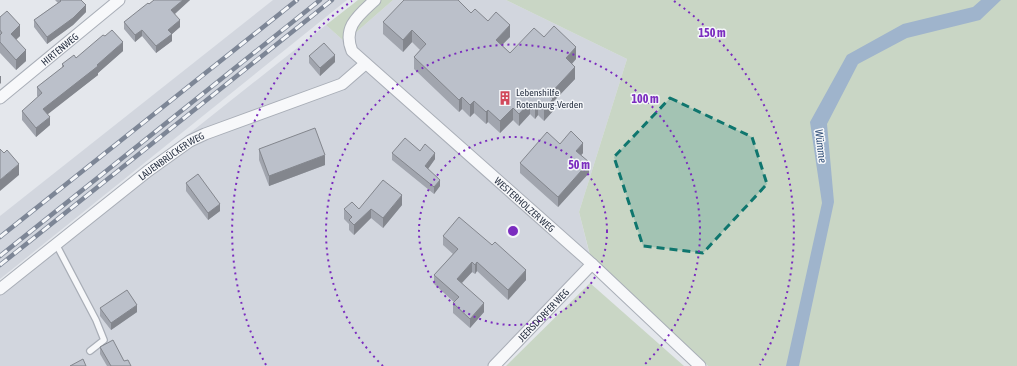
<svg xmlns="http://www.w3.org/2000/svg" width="1017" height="366" font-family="'Asap Condensed',sans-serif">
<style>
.built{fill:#d2d6de}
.green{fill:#c9d6c5}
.water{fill:#9fb4cc}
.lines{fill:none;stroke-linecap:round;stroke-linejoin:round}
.lane-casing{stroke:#a9aeb7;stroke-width:8}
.street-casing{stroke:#a9aeb7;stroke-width:13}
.lane{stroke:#f7f8fa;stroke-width:5.5}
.street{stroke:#f7f8fa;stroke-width:11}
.rail-casing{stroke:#7d8696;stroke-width:4.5}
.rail{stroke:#f4f6f9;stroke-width:3;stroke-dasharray:9;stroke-linecap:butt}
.wall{fill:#a1a5ae}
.shaded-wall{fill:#83868d}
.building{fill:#bbc0ca;stroke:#83868d}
.marked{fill:#0f766e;fill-opacity:0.2;stroke:#0f766e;stroke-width:3;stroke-dasharray:8 5;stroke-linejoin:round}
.ring{fill:none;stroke:#7b2cbf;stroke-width:2;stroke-dasharray:2 4}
.labels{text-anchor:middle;stroke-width:3;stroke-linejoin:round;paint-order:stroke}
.street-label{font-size:10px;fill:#2b3445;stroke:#f4f6f9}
.poi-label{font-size:10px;fill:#2b3445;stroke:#f4f6f9;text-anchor:start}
.water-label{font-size:11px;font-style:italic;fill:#34527a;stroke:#f4f6f9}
.centre{fill:#7b2cbf;stroke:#f4f6f9;stroke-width:2}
.ring-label{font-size:12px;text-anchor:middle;font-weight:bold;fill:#7b2cbf;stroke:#f4f6f9;stroke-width:3;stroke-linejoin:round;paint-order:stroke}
</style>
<rect width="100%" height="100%" fill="#e4e7ec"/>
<g class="built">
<polygon points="273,0 347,0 0,279 0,216"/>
<polygon points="393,0 506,0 627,59 579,212 592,264 492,366 0,366 0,284 326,25 345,42"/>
</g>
<g class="green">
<polygon points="358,0 393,0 345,42 326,25"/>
<polygon points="506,0 1017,0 1017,366 708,366 590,255 579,212 627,59"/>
<polygon points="590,283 684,366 506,366"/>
</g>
<polygon class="water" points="981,0 1001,0 980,20 907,38 858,64 827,124 834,202 799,366 786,366 822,203 810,122 847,55 903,24 973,7"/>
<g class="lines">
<defs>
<polyline id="lane" points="56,244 96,320 104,340 90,351"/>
<g id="street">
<path id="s1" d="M375,0C359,15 342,27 352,51L592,264L700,366"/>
<path id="s2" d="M0,98L119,0"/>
<path id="s3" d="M0,289L148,171L190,141L205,134L342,84L365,64"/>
<path id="s4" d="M494,366L592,264"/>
</g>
</defs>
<use href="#lane" class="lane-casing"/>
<use href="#street" class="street-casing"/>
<use href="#lane" class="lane"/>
<use href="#street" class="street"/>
<defs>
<g id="rail">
<polyline points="0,237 297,0"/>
<polyline points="0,256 320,0"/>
<polyline points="0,265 332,0"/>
</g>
</defs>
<use href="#rail" class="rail-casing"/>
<use href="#rail" class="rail"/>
</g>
<g class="wall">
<polygon points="55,0 81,0 86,12 73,25 47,44 34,27 34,20 58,3"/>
<polygon points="154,0 190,0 175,14 180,27 172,34 172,41 156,53 142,36 135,42 124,29 124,22 149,4"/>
<polygon points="471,13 488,21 510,37 502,45 510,53 544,37 576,59 572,64 575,79 553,102 553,111 544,121 538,115 535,119 530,114 519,126 513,120 500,133 488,122 486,124 474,113 470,117 462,109 459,112 414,69 414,57 420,50 412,42 403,52 383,34 383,22"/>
<polygon points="0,17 20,36 16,40 26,61 16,70 0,53"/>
<polygon points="105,36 123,51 98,73 98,75 47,114 50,125 36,137 22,120 22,111 38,97 37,96 37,87 62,68 62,64 76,58"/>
<polygon points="309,56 335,62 320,76 309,63"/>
<polygon points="560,144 583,153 581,155 589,173 558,207 520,173 520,163"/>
<polygon points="259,149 325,165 269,186 259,160"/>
<polygon points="420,151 435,159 428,169 440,186 434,194 392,160 392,153"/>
<polygon points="186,183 220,211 208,220 186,191"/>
<polygon points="402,205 383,228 371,218 354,235 349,230 349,224 344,219 344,209 359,209"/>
<polygon points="443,236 526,280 508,300 477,271 475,274 472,272 462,283 484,312 470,328 453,313 453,303 454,302 434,284 434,275 453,254 443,245"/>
<polygon points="100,308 137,312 111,330 100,316"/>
<polygon points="100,347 124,361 131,366 107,366 100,354"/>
</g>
<g class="shaded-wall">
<polygon points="183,0 190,0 171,17 171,10"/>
<polygon points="86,5 86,12 73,25 47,44 47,37"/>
<polygon points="180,20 180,27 172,34 172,41 156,53 156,46 168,30"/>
<polygon points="20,25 20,36 11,44 11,34"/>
<polygon points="510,25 510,37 496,51 496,40"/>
<polygon points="142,30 142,36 135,42 135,35"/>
<polygon points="412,30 412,42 403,52 403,40"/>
<polygon points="123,42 123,51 98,73 98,75 43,118 43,109 97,65"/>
<polygon points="576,47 576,59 566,70 566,58"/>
<polygon points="26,50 26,61 16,70 16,60"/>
<polygon points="335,55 335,62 320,76 320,68"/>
<polygon points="575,67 575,79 553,102 553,111 544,121 544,109 549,95"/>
<polygon points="0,76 1,76 1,83 0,84"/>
<polygon points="462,97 462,109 459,112 459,100"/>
<polygon points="474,101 474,113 470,117 470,105"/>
<polygon points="530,102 530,114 519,126 519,114"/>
<polygon points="538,103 538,115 535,119 535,107"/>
<polygon points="513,108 513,120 500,133 500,121"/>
<polygon points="488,110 488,122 486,124 486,112"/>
<polygon points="50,117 50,125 36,137 36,128"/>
<polygon points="583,143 583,153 576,161 576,151"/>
<polygon points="435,153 435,159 425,173 425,166"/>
<polygon points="325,155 325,165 269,186 269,176"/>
<polygon points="589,162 589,173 558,207 558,197"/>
<polygon points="19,164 19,175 0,191 0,180"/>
<polygon points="440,180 440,186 434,194 434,187"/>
<polygon points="402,195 402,205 383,228 383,218"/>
<polygon points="220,204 220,211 208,220 208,213"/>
<polygon points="371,209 371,218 354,235 354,225"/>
<polygon points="472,262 472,272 457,288 457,279"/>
<polygon points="477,262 477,271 475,274 475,265"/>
<polygon points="526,270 526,280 508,300 508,290"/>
<polygon points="484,303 484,312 470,328 470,319"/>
<polygon points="137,305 137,312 111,330 111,323"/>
</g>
<g class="building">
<polygon points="60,0 81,0 86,5 73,18 47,37 34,20 61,1"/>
<polygon points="154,0 183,0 171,10 180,20 168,30 172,34 156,46 142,30 135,35 124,22 148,3 149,4"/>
<polygon points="404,0 458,0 471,13 475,9 488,21 496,12 510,25 496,40 510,53 534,28 544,37 554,26 576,47 566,58 575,67 549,95 553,99 544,109 538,103 535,107 530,102 519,114 513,108 500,121 488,110 486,112 474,101 470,105 462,97 459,100 414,57 426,44 412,30 403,40 383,22"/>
<polygon points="7,11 20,25 11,34 26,50 16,60 0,42 0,35 2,33 0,30 0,17"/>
<polygon points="112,30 123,42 97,65 98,66 43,109 50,117 36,128 22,111 42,93 37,87 64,66 62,64 74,55 76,58 103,35 105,36"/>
<polygon points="324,43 335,55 320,68 309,56"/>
<polygon points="315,128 325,155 269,176 259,149"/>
<polygon points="571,131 583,143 576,151 589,162 558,197 520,163 547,132 560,144"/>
<polygon points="405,138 420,151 425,144 435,153 425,166 440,180 434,187 392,153"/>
<polygon points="0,149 4,153 7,150 19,164 0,180"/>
<polygon points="198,174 220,204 208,213 186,183"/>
<polygon points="383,180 402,195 383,218 371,209 354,225 349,220 352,217 344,209 352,202 359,209"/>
<polygon points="459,217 492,245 495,242 526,270 508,290 477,262 475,265 472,262 457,279 484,303 470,319 453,303 459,297 434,275 458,249 443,236"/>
<polygon points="127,290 137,305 111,323 100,308"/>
<polygon points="113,340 124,361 128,360 131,366 111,366 100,347"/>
<polygon points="83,359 86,366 70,366"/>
</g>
<path class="marked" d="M670,98L752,137L767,184L703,253L643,246L614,157Z"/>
<g class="ring">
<circle cx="513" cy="231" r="94"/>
<path d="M383 366A187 187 0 1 1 643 366"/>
<path d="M266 365A281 281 0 0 1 352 1M674 1A281 281 0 0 1 760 365"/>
</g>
<defs>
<symbol id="building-bare" viewBox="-9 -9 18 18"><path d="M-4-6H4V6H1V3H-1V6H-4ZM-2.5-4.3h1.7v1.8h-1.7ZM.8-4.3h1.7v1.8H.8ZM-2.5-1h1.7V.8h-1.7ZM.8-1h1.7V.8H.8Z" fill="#d1495b" stroke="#f4f6f9" stroke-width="2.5" paint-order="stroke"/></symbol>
</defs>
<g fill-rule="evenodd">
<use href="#building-bare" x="495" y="88" width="20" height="20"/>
</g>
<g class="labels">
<g class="street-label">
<text dy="4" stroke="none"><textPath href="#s2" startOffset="77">HIRTENWEG</textPath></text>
<text dy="4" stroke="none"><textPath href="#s3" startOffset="217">LAUENBRÜCKER WEG</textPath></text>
<text dy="4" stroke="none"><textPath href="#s1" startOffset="292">WESTERHOLZER WEG</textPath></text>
<text dy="4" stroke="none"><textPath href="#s4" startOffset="71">JEERSDORFER WEG</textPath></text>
</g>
<g class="poi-label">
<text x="516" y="96">Lebenshilfe<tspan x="516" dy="12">Rotenburg-Verden</tspan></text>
</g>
<g class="water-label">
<text transform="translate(821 146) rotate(83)" y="4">Wümme</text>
</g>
</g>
<circle cx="513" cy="231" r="6" class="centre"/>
<g class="ring-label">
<text x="712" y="37">150 m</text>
<text x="645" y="103">100 m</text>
<text x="579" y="169">50 m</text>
</g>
</svg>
